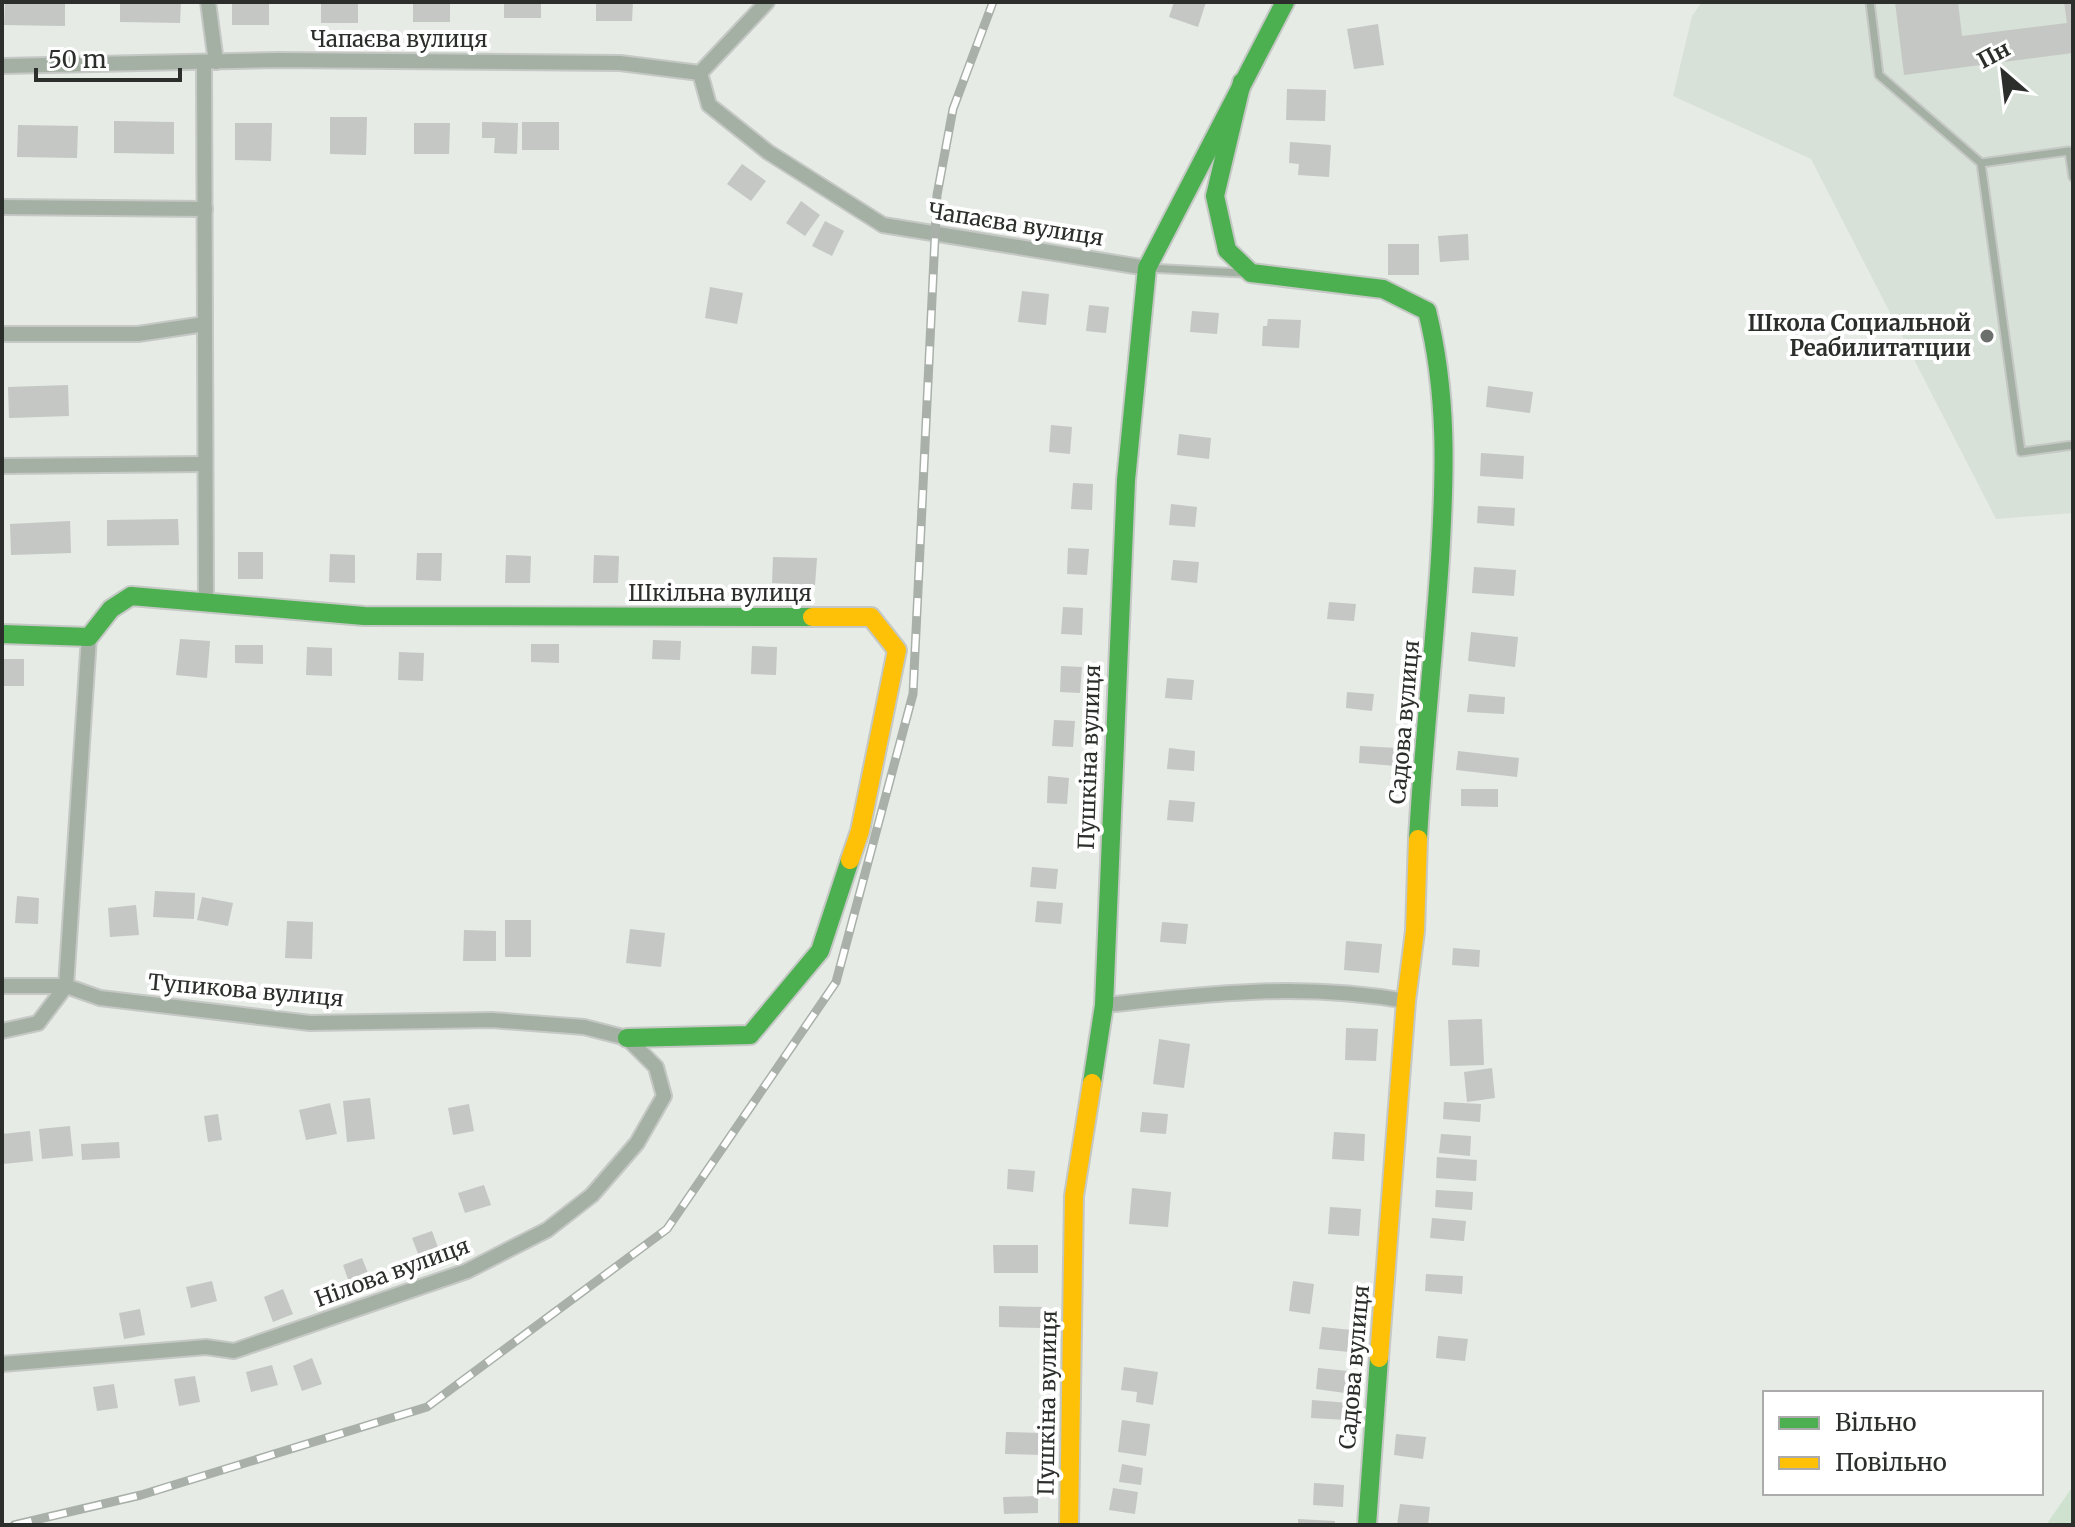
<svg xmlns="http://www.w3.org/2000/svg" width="2075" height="1527" font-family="Merriweather,serif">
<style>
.built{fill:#d7e1d7}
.green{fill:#cfe2cf}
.building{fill:#c4c7c4}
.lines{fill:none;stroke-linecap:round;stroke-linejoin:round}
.lane-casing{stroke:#c5c8c5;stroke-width:11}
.street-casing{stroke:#c5c8c5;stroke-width:18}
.fast-casing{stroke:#c5c8c5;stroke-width:22}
.slow-casing{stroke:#c5c8c5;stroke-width:22}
.lane{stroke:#a5b0a5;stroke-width:7}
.street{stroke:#a5b0a5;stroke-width:14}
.fast{stroke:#4caf50;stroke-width:18}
.slow{stroke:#ffc107;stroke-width:18}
.rail-casing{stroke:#a9b0a9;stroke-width:9}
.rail{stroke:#fff;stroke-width:6;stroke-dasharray:18;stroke-linecap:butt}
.poi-dot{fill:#6c706c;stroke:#fff;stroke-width:3}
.labels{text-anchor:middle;stroke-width:8;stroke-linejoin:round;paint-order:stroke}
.street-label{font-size:22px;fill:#2b2e2b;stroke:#fff}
.poi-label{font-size:22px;font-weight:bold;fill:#2b2e2b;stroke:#fff;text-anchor:end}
</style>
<rect width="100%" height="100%" fill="#e6ebe6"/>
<polygon class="built" points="1702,2 2073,2 2073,513 1996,519 1811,159 1673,96 1692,16"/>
<polygon class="green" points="2073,1486 2073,1525 2046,1525"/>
<g class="building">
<polygon points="5,2 65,2 65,26 4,25"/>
<polygon points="120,2 181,2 180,23 120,22"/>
<rect x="232" y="2" width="37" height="23"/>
<rect x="321" y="2" width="37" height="21"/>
<rect x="413" y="2" width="37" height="20"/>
<rect x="504" y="2" width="37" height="16"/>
<polygon points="596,2 633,2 632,21 596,21"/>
<polygon points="1174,2 1206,2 1198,27 1169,17"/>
<polygon points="1895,2 1958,2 1962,36 2067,23 2064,2 2073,2 2073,53 1904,75"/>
<polygon points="1378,24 1384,65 1354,69 1347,29"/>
<polygon points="1287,89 1326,90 1325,121 1286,120"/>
<polygon points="330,117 367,117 366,155 330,154"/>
<polygon points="114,121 174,122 174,154 114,153"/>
<polygon points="482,122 518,123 517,154 494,153 495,138 482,138"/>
<rect x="522" y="122" width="37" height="28"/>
<polygon points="235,123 272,123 271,161 235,160"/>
<polygon points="414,123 450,123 449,154 414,154"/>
<polygon points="18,125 78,126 77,158 17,157"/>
<polygon points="1290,142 1331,145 1329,177 1298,175 1299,164 1289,163"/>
<polygon points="742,164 766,181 751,201 727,184"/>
<polygon points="801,201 820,215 805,236 786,223"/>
<polygon points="825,221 844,231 832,256 812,246"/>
<polygon points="1468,234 1469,260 1440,262 1438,236"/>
<rect x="1388" y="244" width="31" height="31"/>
<polygon points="710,287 743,293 737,324 705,318"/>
<polygon points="1022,291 1049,294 1046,325 1018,322"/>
<polygon points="1089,305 1109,307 1106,333 1086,331"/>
<polygon points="1192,311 1219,313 1217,334 1190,332"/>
<polygon points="1268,319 1301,320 1299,348 1262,346 1263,326 1267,326"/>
<polygon points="68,385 69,416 9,418 8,387"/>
<polygon points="1488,386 1533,392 1530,413 1486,407"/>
<polygon points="1051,425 1072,427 1070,454 1049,452"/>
<polygon points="1179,434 1211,438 1209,459 1177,455"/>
<polygon points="1481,453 1524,456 1523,479 1480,476"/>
<polygon points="1073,483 1093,484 1092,510 1071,509"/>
<polygon points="1171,504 1197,507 1195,527 1169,525"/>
<polygon points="1478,506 1515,508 1514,526 1477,523"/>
<polygon points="178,519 179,545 107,546 107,520"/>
<polygon points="70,521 71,553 11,555 10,524"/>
<polygon points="1068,548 1089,549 1087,575 1067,574"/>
<rect x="238" y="552" width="25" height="27"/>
<polygon points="417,553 442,553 441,581 416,580"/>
<polygon points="330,554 355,555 355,583 329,582"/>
<polygon points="506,555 531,556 530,583 505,583"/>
<polygon points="594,555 619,556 618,583 593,583"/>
<polygon points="773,557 817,558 815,585 772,583"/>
<polygon points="1173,560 1199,562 1197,583 1171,580"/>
<polygon points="1474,567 1516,570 1514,596 1472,593"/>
<polygon points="1329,602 1356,604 1354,621 1327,619"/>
<polygon points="1063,607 1083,608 1082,635 1061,634"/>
<polygon points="1471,632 1518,637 1515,667 1468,661"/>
<polygon points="180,639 210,641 207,678 176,675"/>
<polygon points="653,640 681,641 680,660 652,659"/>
<polygon points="531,644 559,644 559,663 531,662"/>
<polygon points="235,645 263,645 263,664 235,663"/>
<polygon points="752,646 777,647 776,675 751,674"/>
<polygon points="307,647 332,648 332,676 306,675"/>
<polygon points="399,652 424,653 423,681 398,680"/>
<rect x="2" y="659" width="22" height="27"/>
<polygon points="1061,666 1082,667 1080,693 1060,692"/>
<polygon points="1167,678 1194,680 1192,700 1165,698"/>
<polygon points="1347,692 1374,694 1372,711 1346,708"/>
<polygon points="1469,694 1505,697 1504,714 1467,712"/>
<polygon points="1054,720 1075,721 1073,747 1052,746"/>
<polygon points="1360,746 1397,748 1396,766 1359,763"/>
<polygon points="1169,748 1195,751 1194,771 1167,769"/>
<polygon points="1458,751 1519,758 1517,777 1456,770"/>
<polygon points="1048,776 1069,778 1067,804 1047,803"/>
<polygon points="1461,789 1498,789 1498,807 1461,806"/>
<polygon points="1169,800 1195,802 1193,822 1167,820"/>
<polygon points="1032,867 1058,869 1056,889 1030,887"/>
<polygon points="155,891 195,893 194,919 153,917"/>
<polygon points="17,896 39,898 38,924 15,923"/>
<polygon points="202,897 233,903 228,926 197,920"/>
<polygon points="1037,901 1063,903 1061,924 1035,922"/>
<polygon points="136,905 139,935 110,937 108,908"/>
<rect x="505" y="920" width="26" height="37"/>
<polygon points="287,921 313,922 312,959 285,958"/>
<polygon points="1162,922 1188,924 1186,944 1160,942"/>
<polygon points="630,929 665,933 661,967 626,963"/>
<polygon points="464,930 496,931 496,961 463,961"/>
<polygon points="1346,941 1382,944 1379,973 1344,970"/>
<polygon points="1453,948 1480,950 1479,967 1452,965"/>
<polygon points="1482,1019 1484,1065 1450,1066 1448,1020"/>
<polygon points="1346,1028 1378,1029 1376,1061 1345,1060"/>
<polygon points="1159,1039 1190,1044 1184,1088 1153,1084"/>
<polygon points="1492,1068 1495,1098 1467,1102 1464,1072"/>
<polygon points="370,1098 375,1139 347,1142 343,1101"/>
<polygon points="1444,1102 1481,1104 1480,1122 1443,1119"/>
<polygon points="330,1103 337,1134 306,1140 299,1110"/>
<polygon points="469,1104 474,1131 453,1135 448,1108"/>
<polygon points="1142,1112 1168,1114 1166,1134 1140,1132"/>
<polygon points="218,1114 222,1140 208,1142 204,1116"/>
<polygon points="70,1126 73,1156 42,1159 39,1129"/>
<polygon points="30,1131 33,1161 3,1164 2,1134"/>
<polygon points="1334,1132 1365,1134 1364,1161 1332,1159"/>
<polygon points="1441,1134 1471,1136 1470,1156 1439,1153"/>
<polygon points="119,1142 120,1158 82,1160 81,1144"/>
<polygon points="1437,1157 1477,1160 1476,1181 1436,1178"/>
<polygon points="1008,1169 1035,1171 1033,1192 1007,1189"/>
<polygon points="484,1185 491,1205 465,1213 458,1193"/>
<polygon points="1132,1188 1171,1192 1168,1227 1129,1224"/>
<polygon points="1436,1190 1473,1192 1472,1210 1435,1207"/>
<polygon points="1330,1207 1361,1209 1359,1236 1328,1234"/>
<polygon points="1432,1218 1466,1221 1464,1241 1430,1238"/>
<polygon points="432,1231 441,1256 422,1264 412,1238"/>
<polygon points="993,1245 1038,1245 1038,1273 994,1273"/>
<polygon points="362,1258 372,1283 352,1291 343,1265"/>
<polygon points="1426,1274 1463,1276 1462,1294 1425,1291"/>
<polygon points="212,1281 217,1301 191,1308 186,1287"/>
<polygon points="1293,1281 1314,1284 1310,1314 1289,1311"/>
<polygon points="283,1289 293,1314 273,1322 264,1297"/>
<polygon points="999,1306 1043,1307 1043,1328 999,1327"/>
<polygon points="140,1309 145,1335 124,1339 119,1313"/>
<polygon points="1322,1327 1352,1330 1349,1352 1319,1349"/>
<polygon points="1438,1336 1468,1339 1465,1361 1436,1358"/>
<polygon points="312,1358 322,1384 302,1391 293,1366"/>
<polygon points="272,1365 278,1385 251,1392 246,1372"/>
<polygon points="1124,1367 1158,1372 1153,1405 1136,1402 1137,1392 1121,1390"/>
<polygon points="1318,1368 1348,1371 1345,1393 1316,1389"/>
<polygon points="195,1376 200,1402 179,1406 174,1379"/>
<polygon points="114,1384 118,1408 97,1411 93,1387"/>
<polygon points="1312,1400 1349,1403 1347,1420 1311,1418"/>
<polygon points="1122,1420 1150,1424 1146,1456 1118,1452"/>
<polygon points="1006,1432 1042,1433 1041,1455 1005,1454"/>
<polygon points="1396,1434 1426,1437 1423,1459 1394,1455"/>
<polygon points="1122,1464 1143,1468 1141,1485 1119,1482"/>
<polygon points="1314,1483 1344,1485 1343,1507 1313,1505"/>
<polygon points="1113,1488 1138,1492 1135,1514 1109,1510"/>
<polygon points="1038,1496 1038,1513 1004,1514 1003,1497"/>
<polygon points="1400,1504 1430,1507 1428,1525 1397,1525"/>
<polygon points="1298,1519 1335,1521 1335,1525 1298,1525"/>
</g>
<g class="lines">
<defs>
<g id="lane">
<polyline points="1870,2 1879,75 1981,163"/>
<polyline points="2073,177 2069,151 1981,163 2021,452 2073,445"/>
<polyline points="1149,268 1241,273"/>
</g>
<g id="street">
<polyline points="208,2 216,62"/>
<polyline points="204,63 206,604"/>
<polyline points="2,66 278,60 620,63 700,73 767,2"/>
<polyline points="700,73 709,105 768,152 883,225 1147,268"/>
<polyline points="2,207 205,209"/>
<polyline points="2,334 138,334 205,324"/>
<polyline points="2,466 205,464"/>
<polyline points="2,986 66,986 100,998 310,1023 492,1020 584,1027 627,1038 656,1067 664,1096 637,1143 592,1195 547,1230 467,1271 234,1351 206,1347 2,1364"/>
<path d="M1104,1005C1211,994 1298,982 1406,1001"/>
<polyline points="2,1031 38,1023 66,986 89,637"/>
</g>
<g id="fast">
<path d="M1242,82L1215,196L1227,250L1251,273L1383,289L1427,311C1448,394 1445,475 1440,559C1434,653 1423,746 1418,839"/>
<polyline points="2,634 89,637 111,609 131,596 364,616 812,617"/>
<polyline points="627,1038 750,1035 820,951 850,860"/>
<polyline points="1092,1083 1104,1005 1126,480 1147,268 1285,2"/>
<polyline points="1367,1525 1379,1358"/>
</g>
<g id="slow">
<polyline points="812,617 871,617 897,650 860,831 850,860"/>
<polyline points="1379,1358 1406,1001 1415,931 1418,839"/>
<polyline points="1069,1525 1074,1196 1092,1083"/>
</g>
</defs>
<use href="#lane" class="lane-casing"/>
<use href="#street" class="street-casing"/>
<use href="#fast" class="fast-casing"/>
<use href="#slow" class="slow-casing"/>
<use href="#lane" class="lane"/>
<use href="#street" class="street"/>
<use href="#fast" class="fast"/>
<use href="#slow" class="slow"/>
<defs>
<polyline id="rail" points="14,1525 141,1495 427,1407 667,1229 836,982 913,694 937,195 953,109 993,2"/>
</defs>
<use href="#rail" class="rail-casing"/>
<use href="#rail" class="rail"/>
</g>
<circle class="poi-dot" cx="1987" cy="336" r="8"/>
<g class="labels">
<g class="street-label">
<text x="399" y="47">Чапаєва вулиця</text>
<text transform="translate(1016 224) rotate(9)" y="8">Чапаєва вулиця</text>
<text x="720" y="601">Шкільна вулиця</text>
<text transform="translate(1404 722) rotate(-85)" y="8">Садова вулиця</text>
<text transform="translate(1089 757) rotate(-88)" y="8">Пушкіна вулиця</text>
<text transform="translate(246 990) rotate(5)" y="8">Тупикова вулиця</text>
<text transform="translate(392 1272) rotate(-20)" y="8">Нілова вулиця</text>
<text transform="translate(1354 1367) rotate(-85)" y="8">Садова вулиця</text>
<text transform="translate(1047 1403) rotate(-89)" y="8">Пушкіна вулиця</text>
</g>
<g class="poi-label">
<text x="1971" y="331">Школа Социальной<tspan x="1971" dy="25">Реабилитатции</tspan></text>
</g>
</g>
<rect width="2075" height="1527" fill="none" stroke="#2b2e2b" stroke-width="8"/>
<rect x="1763" y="1391" width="280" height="104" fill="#ffffff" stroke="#aaabaa" stroke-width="2"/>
<rect x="1779" y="1417" width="40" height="12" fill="#4caf50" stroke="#aaabaa" stroke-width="2"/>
<text x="1835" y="1431" font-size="24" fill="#2b2e2b">Вільно</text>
<rect x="1779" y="1457" width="40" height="12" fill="#ffc107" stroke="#aaabaa" stroke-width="2"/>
<text x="1835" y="1471" font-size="24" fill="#2b2e2b">Повільно</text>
<g transform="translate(2003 72) rotate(332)" stroke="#ffffff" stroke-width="6" paint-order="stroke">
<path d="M0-6L14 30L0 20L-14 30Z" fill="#2b2e2b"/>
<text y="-12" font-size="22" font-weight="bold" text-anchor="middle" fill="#2b2e2b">Пн</text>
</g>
<path d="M36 68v12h144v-12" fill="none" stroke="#2b2e2b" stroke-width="4"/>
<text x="48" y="68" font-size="24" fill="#2b2e2b" stroke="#ffffff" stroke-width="6" paint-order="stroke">50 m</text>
</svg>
